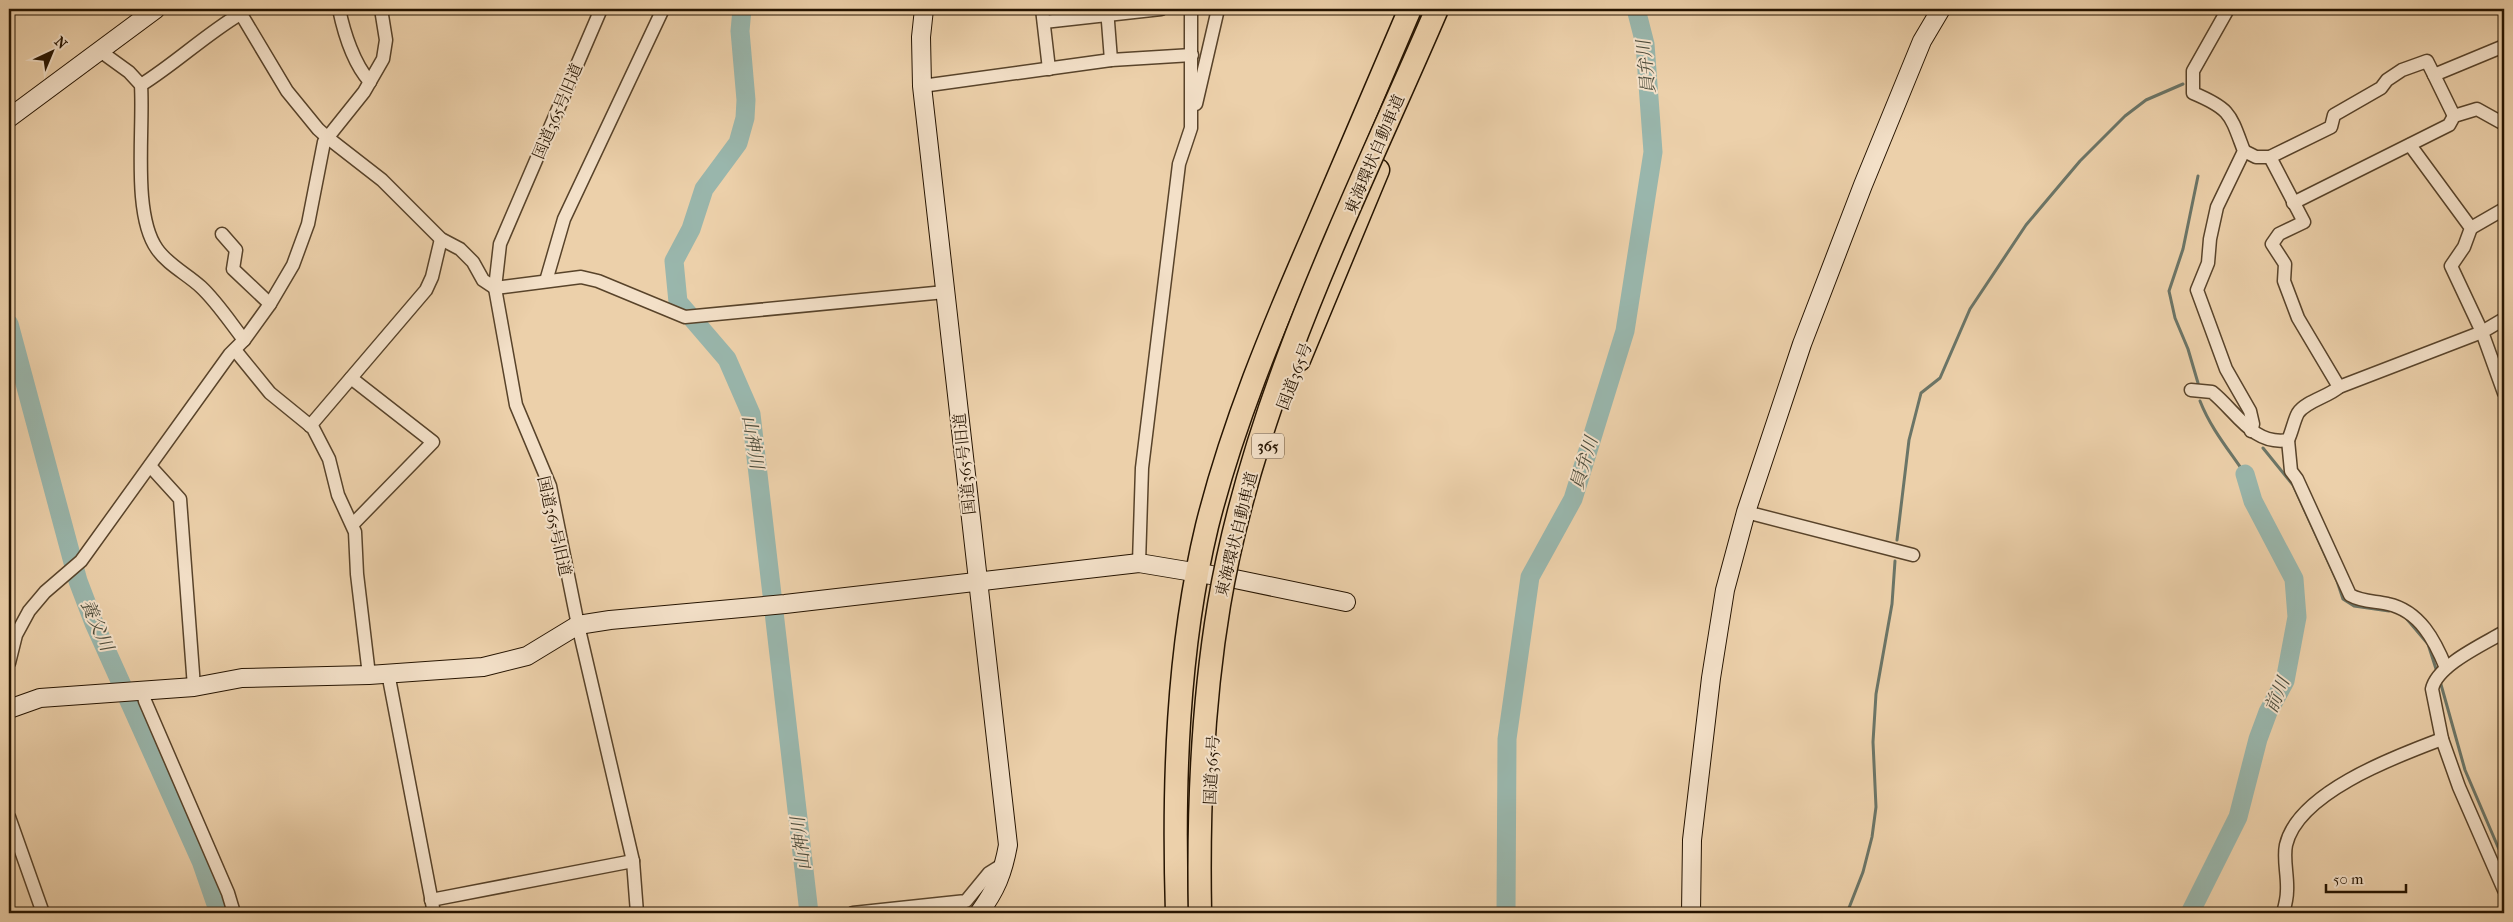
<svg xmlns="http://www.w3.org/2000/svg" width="2513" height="922" font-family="'IM FELL French Canon','Noto Serif JP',serif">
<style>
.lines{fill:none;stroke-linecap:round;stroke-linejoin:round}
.stream{stroke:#6b7567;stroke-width:3}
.river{stroke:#99b6ac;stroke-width:19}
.street-casing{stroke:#58432a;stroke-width:15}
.secondary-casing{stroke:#261400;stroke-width:20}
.highway-casing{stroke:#261400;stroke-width:25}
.street{stroke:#f3e0c8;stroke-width:12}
.secondary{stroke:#f3e0c8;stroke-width:18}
.highway{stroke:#ecd0aa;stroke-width:22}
.highway-bridge-casing{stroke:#261400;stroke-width:25;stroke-linecap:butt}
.highway-bridge{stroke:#ecd0aa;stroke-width:22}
.labels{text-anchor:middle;stroke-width:4;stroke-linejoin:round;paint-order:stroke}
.shield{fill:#f3e0c8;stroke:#64513c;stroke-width:1}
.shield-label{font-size:15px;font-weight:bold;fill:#261400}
.street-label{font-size:16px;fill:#261400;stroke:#f3e0c8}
.water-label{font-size:18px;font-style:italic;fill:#4e4d3c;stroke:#f3e0c8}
</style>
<rect width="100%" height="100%" fill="#ecd0aa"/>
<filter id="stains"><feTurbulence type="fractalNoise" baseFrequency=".004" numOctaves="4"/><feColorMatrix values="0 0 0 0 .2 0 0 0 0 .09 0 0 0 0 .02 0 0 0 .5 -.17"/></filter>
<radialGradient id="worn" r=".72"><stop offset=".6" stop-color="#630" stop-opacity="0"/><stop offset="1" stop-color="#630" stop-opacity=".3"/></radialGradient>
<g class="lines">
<g class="stream">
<polyline points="2280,9 2308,12 2324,9"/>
<polyline points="2235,13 2236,9"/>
<polyline points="2198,176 2183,249 2169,291 2175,318 2188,349 2198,383"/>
<path d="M2200,401C2211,429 2229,450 2245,474"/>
<polyline points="2263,448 2293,485 2337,581 2343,599 2354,606 2389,611"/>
<polyline points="1897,540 1909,440 1921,393 1940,378 1970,309 2026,225 2080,161 2125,116 2146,100 2183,84"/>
<polyline points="2406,618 2428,644 2437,672"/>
<polyline points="2440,681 2465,770 2504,861"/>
<polyline points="1847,913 1863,872 1872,837 1876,807 1873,742 1876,694 1892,604 1895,561"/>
</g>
<g class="river">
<polyline points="742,9 740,31 746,100 745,118 738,143 704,189 691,229 674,261 678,302 727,359 751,414 809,913"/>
<polyline points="9,324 78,581 94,623 201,861 219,913"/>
<polyline points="1506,913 1507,739 1530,577 1573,499 1625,331 1653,152 1645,44 1636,9"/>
<polyline points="2190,913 2238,817 2258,739 2268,712 2285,681 2297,617 2294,579 2253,501 2245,474"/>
</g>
<defs>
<g id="street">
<polyline points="238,9 287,91 318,129 328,138 382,180 441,239 460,249 473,262 483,280 495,288 581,277 598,281 685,317 945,292"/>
<path d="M339,9C344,33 354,64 370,82"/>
<polyline points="601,9 500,244 495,288 516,405 550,486 578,625 633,861 637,913"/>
<polyline points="1042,9 1049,69"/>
<polyline points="1107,9 1111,60"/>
<path d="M2228,9L2193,71V93C2231,109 2230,114 2244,151L2217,207L2210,239L2208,263L2197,290L2226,369L2250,411L2253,424L2251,431"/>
<polyline points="1044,22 1161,9"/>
<path d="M100,51L129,72L141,85C144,130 132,214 157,249C168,265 187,274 201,287C217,302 230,322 244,340"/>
<path d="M141,85C176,63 205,35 240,14"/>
<polyline points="922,86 1111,60 1192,55"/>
<polyline points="1196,104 1218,9"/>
<polyline points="2454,116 2434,75 2504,46"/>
<polyline points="2410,145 2471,228 2464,247 2451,266 2482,332 2504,393"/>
<polyline points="2244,151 2256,157 2270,157 2331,127 2334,115 2381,88 2387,80 2402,70 2427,61 2434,75"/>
<polyline points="2270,157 2304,222 2279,234 2272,244 2285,264 2284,281 2298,318 2339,387 2482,332 2504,319"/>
<polyline points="2293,203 2449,125 2454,116 2477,109 2504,124"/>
<polyline points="2471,228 2504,209"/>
<polyline points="222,234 236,250 233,269 270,304"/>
<polyline points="546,281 564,219 663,9"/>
<polyline points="235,350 270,393 313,428 329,459 338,495 355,532 357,574 369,675"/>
<polyline points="351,378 433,442 353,524"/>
<path d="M2191,390L2212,392C2236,411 2253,446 2288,440C2292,432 2294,420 2298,413C2306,401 2328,397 2339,387"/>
<polyline points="310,426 426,290 432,277 441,239"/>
<path d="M2288,440L2291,471L2297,479L2350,595C2362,602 2376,601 2388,604C2420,611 2435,641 2446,668"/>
<polyline points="150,466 180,499 194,687"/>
<polyline points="1746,512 1913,555"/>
<polyline points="1139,563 1142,468 1179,164 1191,128 1191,9"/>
<path d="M2504,632C2484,644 2437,665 2432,689L2442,739L2459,787L2504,890"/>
<polyline points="9,663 16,635 29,611 45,592 81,561 230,354 244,340 270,304 293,265 308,224 324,142 364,92 383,59 386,40 381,9"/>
<polyline points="388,673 434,913"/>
<polyline points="142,690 145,701 228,893 234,913"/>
<polyline points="9,817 43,913"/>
<polyline points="431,900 633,861"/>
<polyline points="853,913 966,901 989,873 1005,863"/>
<path d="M2283,913C2285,906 2287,898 2287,891C2288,876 2283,859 2286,845C2298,792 2397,756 2442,739"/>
</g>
<g id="secondary">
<path d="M924,9L921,37L922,86L1008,845C1003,873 996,890 979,913"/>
<polyline points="9,118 156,9"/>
<polyline points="9,709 40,698 194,687 242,678 369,675 483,667 527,656 578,625 610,620 785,604 1139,563 1235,579 1346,602"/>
<polyline points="1691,913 1692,840 1711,678 1725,590 1746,512 1802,344 1863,185 1922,41 1941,9"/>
</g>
<g id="highway">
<polyline points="1299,360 1378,170"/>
<path d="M1177,913C1173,785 1177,651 1207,526C1232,426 1272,330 1313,236C1345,160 1378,85 1410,9"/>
</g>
</defs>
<use href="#street" class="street-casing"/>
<use href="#secondary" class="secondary-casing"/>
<use href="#highway" class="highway-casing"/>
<use href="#street" class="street"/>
<use href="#secondary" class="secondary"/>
<use href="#highway" class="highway"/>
<defs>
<path id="highway-bridge" d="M1200,913C1198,810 1202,707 1219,605C1254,396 1354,202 1437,9"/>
</defs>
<use href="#highway-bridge" class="highway-bridge-casing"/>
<use href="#highway-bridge" class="highway-bridge"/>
</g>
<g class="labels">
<rect class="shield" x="1252" y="433.5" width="32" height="25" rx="4"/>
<g class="shield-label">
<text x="1268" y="451">365</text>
</g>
<g class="street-label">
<text transform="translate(557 111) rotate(-67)" y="6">国道365号旧道</text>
<text transform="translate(1374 154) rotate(-67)" y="6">東海環状自動車道</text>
<text transform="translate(1294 376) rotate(-69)" y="6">国道365号</text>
<text transform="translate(964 464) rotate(-96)" y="6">国道365号旧道</text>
<text transform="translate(555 526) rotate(77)" y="6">国道365号旧道</text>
<text transform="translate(1236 534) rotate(-76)" y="6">東海環状自動車道</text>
<text transform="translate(1211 770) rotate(-87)" y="6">国道365号</text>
</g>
<g class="water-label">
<text transform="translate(1646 67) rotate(-96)" y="6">員弁川</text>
<text transform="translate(753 442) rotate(81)" y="6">山神川</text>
<text transform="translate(1584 463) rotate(-73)" y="6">員弁川</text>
<text transform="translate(97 625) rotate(66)" y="6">養父川</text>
<text transform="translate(2277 695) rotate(-67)" y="6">前川</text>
<text transform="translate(801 844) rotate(-97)" y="6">山神川</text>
</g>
</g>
<rect width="2513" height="922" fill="none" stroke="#ecd0aa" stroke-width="30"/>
<rect x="10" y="10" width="2493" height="902" fill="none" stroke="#261400" stroke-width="2.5"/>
<rect x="15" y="15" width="2483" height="892" fill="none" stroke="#261400"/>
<g transform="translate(52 52) rotate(44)" stroke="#f3e0c8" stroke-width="4" paint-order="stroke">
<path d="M0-4L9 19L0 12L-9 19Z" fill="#261400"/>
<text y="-8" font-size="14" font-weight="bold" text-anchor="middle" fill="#261400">N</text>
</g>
<path d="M2326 884v8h80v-8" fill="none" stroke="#261400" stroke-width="2.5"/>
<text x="2333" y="884" font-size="15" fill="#261400" stroke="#f3e0c8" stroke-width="4" paint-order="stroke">50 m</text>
<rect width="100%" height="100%" filter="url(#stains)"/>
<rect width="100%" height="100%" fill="url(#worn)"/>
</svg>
